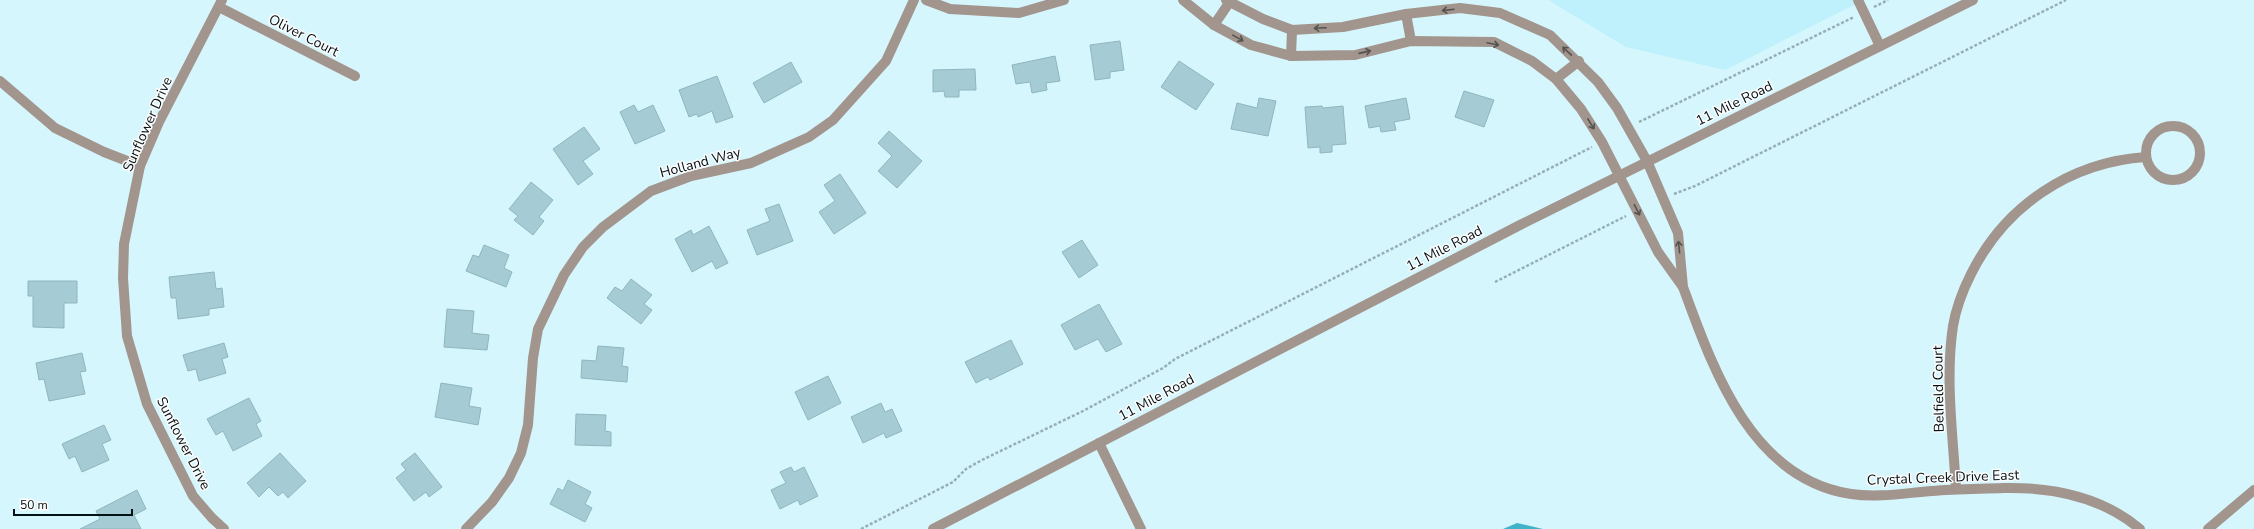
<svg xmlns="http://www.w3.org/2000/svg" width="2254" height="529" font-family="'Nunito Sans',sans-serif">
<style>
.built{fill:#bef1fc}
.water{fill:#42b2c8}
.building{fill:#a5ccd5;stroke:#8fb6be}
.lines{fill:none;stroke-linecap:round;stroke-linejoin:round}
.path{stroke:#95afb5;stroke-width:2.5;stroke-dasharray:3 2;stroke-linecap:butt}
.minor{stroke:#a2958d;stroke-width:10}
.oneway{stroke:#535351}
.labels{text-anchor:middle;stroke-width:3;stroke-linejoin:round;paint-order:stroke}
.street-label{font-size:14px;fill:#041115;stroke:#fcfcfc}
</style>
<rect width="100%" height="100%" fill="#d6f6fd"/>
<polygon class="built" points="1548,0 1864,0 1725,70 1626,47"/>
<polygon class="water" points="1517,523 1543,529 1503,529"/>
<g class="building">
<polygon points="1120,41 1124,70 1110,72 1110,78 1095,80 1090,45"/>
<polygon points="1055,56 1060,81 1046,83 1047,90 1032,93 1030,82 1016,84 1012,65"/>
<polygon points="1179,61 1214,84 1196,110 1161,87"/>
<polygon points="791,62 802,82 764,103 753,83"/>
<polygon points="975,69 976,90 959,90 959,97 945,97 944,91 933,92 933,70"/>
<polygon points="717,76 733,117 716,123 712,111 698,117 697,114 689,117 679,90"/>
<polygon points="1464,91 1494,100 1484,127 1455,117"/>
<polygon points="1259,98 1276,101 1268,136 1231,129 1237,103 1257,108"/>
<polygon points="1406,98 1410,119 1394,122 1396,130 1381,132 1380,126 1369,128 1365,106"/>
<polygon points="634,105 638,112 653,105 665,131 635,144 620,112"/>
<polygon points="1322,106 1323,108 1343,106 1346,144 1332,145 1332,152 1320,153 1320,147 1308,148 1305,107"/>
<polygon points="584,127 600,149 583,161 593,174 578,185 553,149"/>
<polygon points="889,131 922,161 897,188 878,171 892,156 878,143"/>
<polygon points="840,174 866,213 834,234 819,212 835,201 824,185"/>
<polygon points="531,182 553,200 539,217 544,221 533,235 514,220 518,216 509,209"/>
<polygon points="779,204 793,241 757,255 747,230 770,221 765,209"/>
<polygon points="709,226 728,263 716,269 712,261 692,272 675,239 691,230 693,235"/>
<polygon points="1082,240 1098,265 1079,278 1062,252"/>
<polygon points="484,245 509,255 504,268 512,272 506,287 466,271 473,255 479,257"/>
<polygon points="214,272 216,289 222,288 224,307 209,309 209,315 178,319 176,298 171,298 169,277"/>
<polygon points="631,279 652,295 644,304 652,310 641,324 607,298 615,287 622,291"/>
<polygon points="28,281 77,281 77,303 64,303 64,328 33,327 33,296 28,296"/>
<polygon points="1099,304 1122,344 1106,352 1098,339 1075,350 1061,325"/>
<polygon points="447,309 474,311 472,333 489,335 487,350 444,347"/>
<polygon points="1011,340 1023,364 990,380 988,377 976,383 965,362"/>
<polygon points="224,343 228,357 222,359 226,373 199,381 196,369 188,371 183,355"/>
<polygon points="598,346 624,348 622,366 628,367 627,382 581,378 582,360 596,361"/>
<polygon points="82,353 86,371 80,372 85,394 49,401 44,379 39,380 36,363"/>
<polygon points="828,376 841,403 808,420 795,392"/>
<polygon points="441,383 472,388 469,406 481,408 478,425 435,417"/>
<polygon points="249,398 261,421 256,424 262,436 233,451 223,431 216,435 207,419"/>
<polygon points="881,403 885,412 892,409 902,431 886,438 884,433 863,443 851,417"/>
<polygon points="576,414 606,415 605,431 611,432 611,446 575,445"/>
<polygon points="104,425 111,440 102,444 109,460 82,472 75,456 69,459 62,444"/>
<polygon points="280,453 306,481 288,498 283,492 278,496 269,487 259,497 247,483"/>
<polygon points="415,453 442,487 429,497 426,492 414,501 396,478 406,470 401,464"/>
<polygon points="791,467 794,472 804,467 818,496 800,505 798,500 780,509 771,490 786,483 780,472"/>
<polygon points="568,480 591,492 585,504 592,508 585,522 550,504 558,488 563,491"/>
<polygon points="137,490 146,509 134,515 141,529 80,529 100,519 96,511"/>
</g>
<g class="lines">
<g class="path">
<polyline points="1874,7 1888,0"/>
<polyline points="1639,122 1854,17"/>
<polyline points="1674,194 1695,186 2066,0"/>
<polyline points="1495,282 1626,216"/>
<polyline points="861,529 953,482 966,469 982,460 1083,411 1163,368 1175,359 1592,147"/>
</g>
<g class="minor">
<polyline points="222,0 159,122 140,166 124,244 123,278 127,336 147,404 193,496 212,518 224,529"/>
<polyline points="926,0 950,9 1019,13 1064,0"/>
<polyline points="1183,0 1214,25 1251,45 1291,56 1355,55 1411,41 1494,42 1532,61 1556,79 1581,109 1602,142 1658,252 1683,287 1678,233 1647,161 1617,108 1598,82 1550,35 1500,13 1460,8 1406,14 1343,27 1292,30 1263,19 1226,0"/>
<polyline points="1858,0 1880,46"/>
<polyline points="219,7 355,76"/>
<polyline points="1406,14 1411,41"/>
<polyline points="1214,25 1229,3"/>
<polyline points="1291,56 1292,30"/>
<polyline points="1556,79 1579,61"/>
<polyline points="0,81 55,128 104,152 140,166"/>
<circle cx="2173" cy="153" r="27"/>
<path d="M1683,287C1713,369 1751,479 1851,494C1878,498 1905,493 1932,491C1956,489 1980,489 2004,488C2052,487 2102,497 2140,529"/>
<polyline points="1099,443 1141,529"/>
<path d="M1956,489C1953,435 1945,379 1953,326C1956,308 1963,290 1971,274C2005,206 2070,162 2146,157"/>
<polyline points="466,529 492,502 509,478 521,453 528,425 533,358 538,329 564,275 583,247 603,227 651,191 691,176 751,163 809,137 833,120 886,61 914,0"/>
<polyline points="933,529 1520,225 1973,0"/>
<polyline points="2208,529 2254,490"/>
</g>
</g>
<defs><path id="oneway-shaft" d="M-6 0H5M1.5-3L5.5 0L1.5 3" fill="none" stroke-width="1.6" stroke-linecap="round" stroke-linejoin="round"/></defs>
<g class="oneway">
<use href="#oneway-shaft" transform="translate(1448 10) rotate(173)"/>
<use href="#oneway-shaft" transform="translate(1320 28) rotate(177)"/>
<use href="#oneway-shaft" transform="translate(1238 38) rotate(29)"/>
<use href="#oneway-shaft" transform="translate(1493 44) rotate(12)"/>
<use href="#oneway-shaft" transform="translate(1567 51) rotate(-137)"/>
<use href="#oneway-shaft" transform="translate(1365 52) rotate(-13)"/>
<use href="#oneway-shaft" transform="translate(1591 124) rotate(58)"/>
<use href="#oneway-shaft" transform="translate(1637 210) rotate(63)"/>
<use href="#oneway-shaft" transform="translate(1679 247) rotate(-96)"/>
</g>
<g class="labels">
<g class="street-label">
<text transform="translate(304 35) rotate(27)" y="5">Oliver Court</text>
<text transform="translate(1734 103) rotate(-26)" y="5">11 Mile Road</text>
<text transform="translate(147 124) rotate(-66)" y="5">Sunflower Drive</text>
<text transform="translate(700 162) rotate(-15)" y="5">Holland Way</text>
<text transform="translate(1444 248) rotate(-27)" y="5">11 Mile Road</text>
<text transform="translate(1938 389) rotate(-91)" y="5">Belfield Court</text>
<text transform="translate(1156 397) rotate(-28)" y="5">11 Mile Road</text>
<text transform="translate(184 443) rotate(63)" y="5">Sunflower Drive</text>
<text transform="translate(1943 477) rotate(-2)" y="5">Crystal Creek Drive East</text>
</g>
</g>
<path d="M14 509v6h118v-6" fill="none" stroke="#041115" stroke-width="2"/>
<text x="20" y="509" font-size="12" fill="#041115" stroke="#fcfcfc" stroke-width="3" paint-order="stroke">50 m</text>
</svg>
